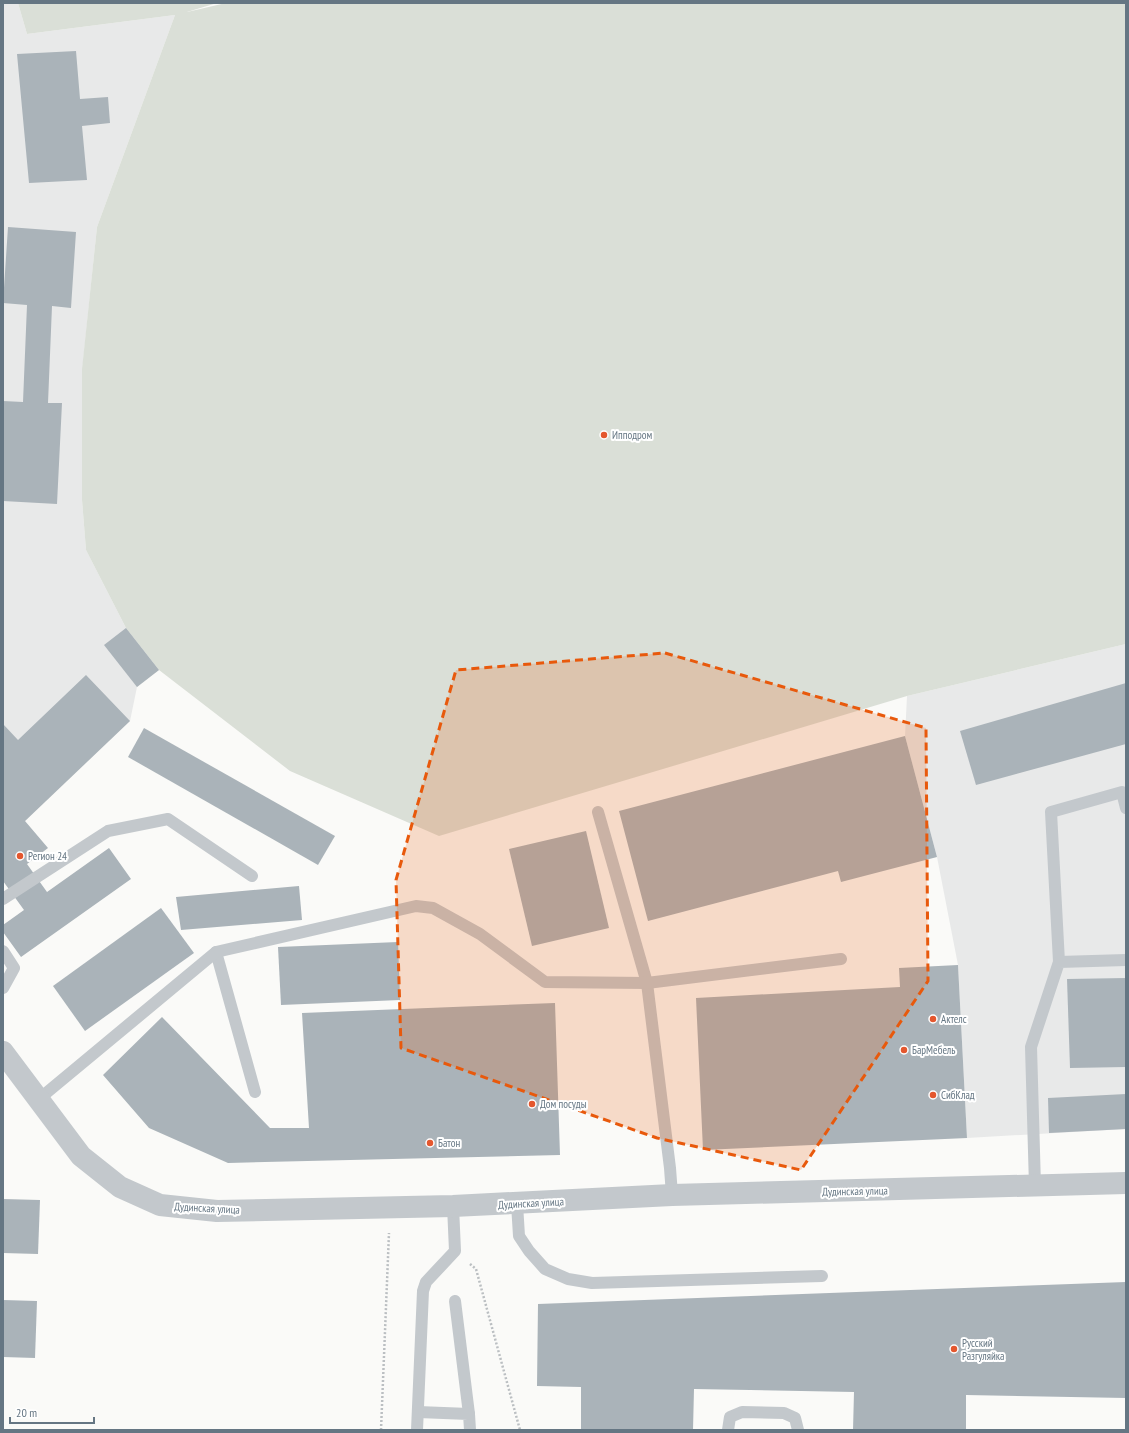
<svg xmlns="http://www.w3.org/2000/svg" width="1129" height="1433" font-family="'PT Sans Narrow',sans-serif">
<style>
.built{fill:#e8e9e9}
.green{fill:#dadfd7}
.building{fill:#aab3b9}
.lines{fill:none;stroke-linecap:round;stroke-linejoin:round}
.path{stroke:#bbbfc2;stroke-width:2.5;stroke-dasharray:2 2;stroke-linecap:butt}
.service{stroke:#c3c8cc;stroke-width:12}
.tertiary{stroke:#c3c8cc;stroke-width:22}
.marked{fill:#e8590c;fill-opacity:0.2;stroke:#e8590c;stroke-width:3;stroke-dasharray:8 5;stroke-linejoin:round}
.poi-dot{fill:#e4572e;stroke:#fff;stroke-width:1.5}
.labels{text-anchor:middle;stroke-width:4;stroke-linejoin:round;paint-order:stroke}
.poi-label{font-size:11px;fill:#657683;stroke:#fff;text-anchor:start}
.street-label{font-size:11px;fill:#657683;stroke:#fff}
</style>
<rect width="100%" height="100%" fill="#fafaf8"/>
<g class="built">
<polygon points="3,3 18,3 27,34 175,15 97,227 82,372 82,500 86,550 126,628 159,670 137,687 130,721 3,842"/>
<polygon points="1126,644 1126,1129 967,1138 958,965 937,857 905,736 907,696"/>
</g>
<polygon class="green" points="18,3 217,3 187,12 226,3 1126,3 1126,644 907,696 439,836 290,771 159,670 126,628 86,550 82,500 82,369 97,227 175,15 27,34"/>
<g class="building">
<polygon points="76,51 80,99 108,97 110,123 82,126 87,180 29,183 17,54"/>
<polygon points="8,227 76,232 71,308 52,306 48,403 62,403 57,504 3,501 3,401 23,402 27,305 3,303"/>
<polygon points="126,628 159,670 137,687 104,645"/>
<polygon points="86,675 130,721 25,821 48,848 27,864 47,892 109,848 131,879 21,957 3,932 3,925 24,910 3,881 3,724 18,740"/>
<polygon points="1126,683 1126,744 976,785 960,731"/>
<polygon points="144,728 335,836 318,865 128,757"/>
<polygon points="905,736 937,857 841,882 838,871 648,921 619,811"/>
<polygon points="586,831 609,928 532,946 509,849"/>
<polygon points="299,886 302,920 181,930 176,897"/>
<polygon points="161,908 194,953 85,1031 53,986"/>
<polygon points="398,942 400,1000 281,1005 278,947"/>
<polygon points="958,965 967,1138 703,1150 696,998 900,987 899,968"/>
<polygon points="1126,978 1126,1067 1070,1068 1067,979"/>
<polygon points="555,1003 560,1155 228,1163 149,1128 103,1075 162,1017 270,1128 309,1128 302,1013"/>
<polygon points="1126,1094 1126,1129 1049,1133 1048,1098"/>
<polygon points="3,1199 40,1200 38,1254 3,1253"/>
<polygon points="1126,1282 1126,1398 966,1395 966,1430 853,1430 854,1392 694,1389 693,1430 581,1430 581,1387 537,1386 538,1304"/>
<polygon points="3,1300 37,1301 35,1358 3,1357"/>
</g>
<g class="lines">
<g class="path">
<polyline points="470,1264 476,1269 520,1430"/>
<polyline points="381,1430 389,1233"/>
</g>
<g class="service">
<polyline points="598,812 647,983 670,1168 672,1195"/>
<polyline points="3,899 108,831 168,819 252,876"/>
<polyline points="3,951 14,968 3,988"/>
<polyline points="216,952 255,1092"/>
<polyline points="1059,962 1051,812 1122,792 1126,808"/>
<polyline points="39,1099 216,952 416,906 433,908 480,934 545,982 647,983 841,959"/>
<polyline points="1035,1186 1031,1047 1059,962 1126,960"/>
<polyline points="517,1204 519,1236 529,1251 545,1269 568,1279 592,1283 822,1276"/>
<polyline points="455,1301 469,1414"/>
<polyline points="418,1412 469,1414 470,1430"/>
<polyline points="417,1430 423,1291 426,1282 455,1251 453,1206"/>
<polyline points="728,1430 730,1417 742,1412 784,1413 795,1418 798,1430"/>
</g>
<polyline class="tertiary" points="3,1052 81,1156 120,1187 160,1205 217,1211 453,1206 672,1195 1126,1183"/>
</g>
<path class="marked" d="M665,653L926,728L928,981L801,1170L657,1138L401,1048L396,880L456,670Z"/>
<g class="poi-dot">
<circle cx="604" cy="435" r="4"/>
<circle cx="20" cy="856" r="4"/>
<circle cx="933" cy="1019" r="4"/>
<circle cx="904" cy="1050" r="4"/>
<circle cx="933" cy="1095" r="4"/>
<circle cx="532" cy="1104" r="4"/>
<circle cx="430" cy="1143" r="4"/>
<circle cx="954" cy="1349" r="4"/>
</g>
<g class="labels">
<g class="poi-label">
<text x="612" y="439">Ипподром</text>
<text x="28" y="860">Регион 24</text>
<text x="941" y="1023">Актелс</text>
<text x="912" y="1054">БарМебель</text>
<text x="941" y="1099">СибКлад</text>
<text x="540" y="1108">Дом посуды</text>
<text x="438" y="1147">Батон</text>
<text x="962" y="1347">Русский<tspan x="962" dy="13">Разгуляйка</tspan></text>
</g>
<g class="street-label">
<text transform="translate(855 1191) rotate(-1)" y="4">Дудинская улица</text>
<text transform="translate(531 1203) rotate(-3)" y="4">Дудинская улица</text>
<text transform="translate(207 1208) rotate(3)" y="4">Дудинская улица</text>
</g>
</g>
<rect width="1129" height="1433" fill="none" stroke="#657683" stroke-width="8"/>
<path d="M10 1417v6h84v-6" fill="none" stroke="#657683" stroke-width="2"/>
<text x="16" y="1417" font-size="12" fill="#657683" stroke="#ffffff" stroke-width="3" paint-order="stroke">20 m</text>
</svg>
